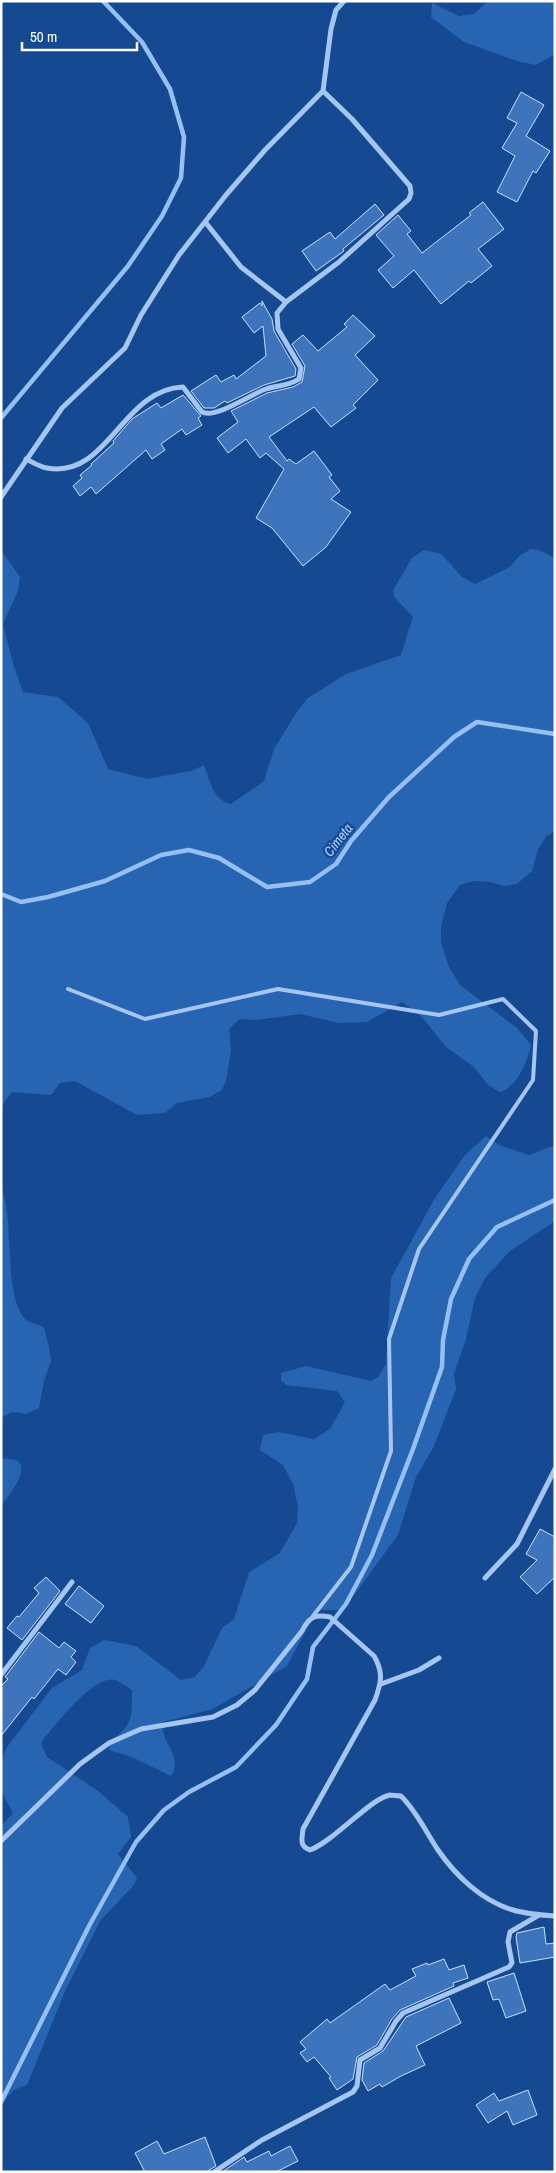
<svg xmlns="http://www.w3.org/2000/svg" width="556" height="2173" font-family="'Archivo Narrow',sans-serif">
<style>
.green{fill:#2764b2}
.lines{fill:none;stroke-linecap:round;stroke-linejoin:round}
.stream{stroke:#96c0f4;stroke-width:4.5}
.building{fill:#3d74bb;stroke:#cbe0fc}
.lane{stroke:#a4c6f1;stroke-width:4}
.street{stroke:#a4c6f1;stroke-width:5}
.labels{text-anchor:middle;stroke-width:4.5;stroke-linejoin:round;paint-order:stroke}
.water-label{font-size:14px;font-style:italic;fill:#b0d0f8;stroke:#154a93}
</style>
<rect width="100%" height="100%" fill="#154a93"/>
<g class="green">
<polygon points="488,1 555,1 555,54 536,65 517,61 464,42 431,17 432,3 459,16 474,14"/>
<path d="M531,549L539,550L555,558V831L546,837L538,849L532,871L517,884L504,886L490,882L474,881L460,885L447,903L441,926V942L449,967L460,985L517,1028L531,1045C527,1062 518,1086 500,1092L488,1085L474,1067L446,1047L422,1017L402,1002L367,1022L339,1023L300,1014L257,1020L240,1019L229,1029L231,1050L226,1081L222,1090L210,1097L177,1103L165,1113L137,1115L75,1081L60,1083L51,1095L12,1092L3,1104L1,1119V550L20,577L18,591L3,624L14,667L23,692L58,697L88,723L108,769L147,779L191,771L204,765C210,781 213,800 231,804L264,781L274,749L298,710L308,698L346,674L401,655L413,617L394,597L393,590L412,558L424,550L441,554L462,577L475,584L510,567L519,556Z"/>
<path d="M486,1136L499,1145L529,1155L555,1145V1221L510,1251L485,1278L475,1298L466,1339L454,1374L456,1389L434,1446L416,1477L398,1535L343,1610H321L312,1619L287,1666L213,1709L163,1722C163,1727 163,1733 165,1738C171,1751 180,1762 171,1776L132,1757L109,1750V1743C133,1723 132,1721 132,1690C127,1687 121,1682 115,1680C94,1674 57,1724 44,1738L41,1744L47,1757L98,1791L128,1817L131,1837L118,1854L137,1878L134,1885L100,1921L66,1989L27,2085L14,2090L1,2103V1826L13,1813L1,1791V1760L7,1747L52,1688L82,1670L90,1648L104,1640L136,1646L181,1680L195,1677L204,1666L222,1628L234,1619L249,1572L280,1553L297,1523L298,1507L293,1484L283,1465L260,1450L263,1435L278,1432L314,1439L330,1429L345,1402L337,1391L286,1385L281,1380V1373L306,1366L371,1381L378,1377L386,1364L391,1278L435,1198L465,1155Z"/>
<path d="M1,1187C15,1221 3,1292 24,1318C28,1323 37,1323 44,1328L49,1347L51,1361L44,1381L39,1408L26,1414L12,1412L1,1418Z"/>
<path d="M1,1458C6,1459 13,1459 17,1461C31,1468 8,1498 1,1505Z"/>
</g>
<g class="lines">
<g class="stream">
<polyline points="1,418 128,266 162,216 181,178 184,137 170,89 142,42 103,1"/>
<polyline points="1,894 21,902 48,897 105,881 161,855 189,850 219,858 267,887 310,882 336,864 351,841 389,797 454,737 477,722 555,734"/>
<polyline points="1,2102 89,1926 136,1842 164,1810 189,1792 236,1767 276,1725 307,1679 313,1647 346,1604 372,1555 413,1449 442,1367 443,1340 451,1299 469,1259 497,1227 555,1200"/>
</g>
</g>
<g class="building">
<polygon points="521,92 544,105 526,136 550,151 536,173 533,171 517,202 497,192 515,156 502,148 517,123 507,118"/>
<polygon points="483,202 504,229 478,249 492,266 471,283 469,281 441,304 414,270 393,288 378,270 394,256 376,235 398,215 411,231 407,234 422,253 471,215 469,213"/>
<polygon points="375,204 384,215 343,249 344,251 316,271 302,251 330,232 335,239"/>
<polygon points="262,301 272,319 274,331 296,369 295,376 264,385 227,403 225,401 214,408 204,408 191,391 216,375 221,382 234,375 236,379 266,356 263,326 254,333 242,317 260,303 262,306"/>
<polygon points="353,315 375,336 355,355 378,380 353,405 356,408 331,427 314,407 269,437 287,461 289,459 296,464 314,451 332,475 329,477 340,491 331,499 351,512 326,547 303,566 272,528 256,518 284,469 266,453 260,458 246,439 228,453 217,438 238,422 231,411 267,393 293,387 302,382 305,366 292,344 303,335 318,351 347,327 344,324"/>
<polygon points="183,395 201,416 198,418 202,425 186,435 182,429 161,444 165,450 152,459 146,450 96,494 91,487 80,496 73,486 82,478 80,475 92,465 91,464 114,443 113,441 132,419 157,403 161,408"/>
<polygon points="540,1529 555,1537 555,1577 537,1594 520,1577 537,1560 526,1554"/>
<polygon points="46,1577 60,1591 22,1640 7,1628 17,1616 19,1617 39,1593 34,1588"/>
<polygon points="79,1586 104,1606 91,1623 65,1604"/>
<polygon points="39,1632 59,1648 64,1642 76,1651 71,1657 76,1662 66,1675 58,1669 34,1699 32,1697 1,1736 1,1686 8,1679 5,1677"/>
<polygon points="544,1927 546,1944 555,1943 555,1957 520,1963 516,1937 517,1933"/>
<polygon points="444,1959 449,1970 464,1965 468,1978 453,1983 454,1986 400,2010 392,2019 377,2045 357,2057 353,2079 337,2090 329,2078 331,2077 314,2057 307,2062 300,2053 306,2049 300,2042 327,2019 330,2023 385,1984 390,1990 416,1976 412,1969 427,1963 428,1965"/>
<polygon points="514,1973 526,2011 506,2018 499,1999 493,2000 487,1982"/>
<polygon points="449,1998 461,2023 416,2046 425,2065 401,2076 382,2087 380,2084 368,2091 362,2080 364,2063 383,2051 406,2017"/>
<polygon points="528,2090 537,2115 513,2125 507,2111 488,2123 476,2105 494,2093 499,2101"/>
<polygon points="205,2137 216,2166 206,2172 145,2172 135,2153 157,2141 164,2154"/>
<polygon points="290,2146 298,2161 276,2172 222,2172 244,2157 247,2162 269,2151 271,2156"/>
</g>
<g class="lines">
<polyline class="lane" points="68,989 145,1019 278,989 439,1015 503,999 536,1031 533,1080 419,1249 389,1339 391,1451 351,1567 313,1616"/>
<g class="street">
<polyline points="206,223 241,267 286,302"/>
<path d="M26,459C32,462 40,467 47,468C108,479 122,389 183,387L202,412C216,419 251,394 266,389C278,385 289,386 299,379L301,368L278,329L277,313L286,302L339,262L409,199L411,193L410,186L352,119L323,91"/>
<polyline points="1,497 62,408 125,348 141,315 179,255 226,195 265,150 323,91 331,29 336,10 344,1"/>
<polyline points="485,1578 517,1544 555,1469"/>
<polyline points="1,1675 72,1582"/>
<polyline points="381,1684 419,1670 439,1658"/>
<path d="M1,1841L80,1764L109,1743L141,1729L213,1717L237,1705L255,1690L302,1631C309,1617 315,1614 330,1617L374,1656C384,1673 381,1683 375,1700L303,1829C302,1839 299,1846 310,1850C334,1841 371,1798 390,1795C393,1795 398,1796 401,1796C417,1812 426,1832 438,1850C456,1876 482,1901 513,1910C526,1914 541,1915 555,1916"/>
<polyline points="214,2172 262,2140 353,2092 357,2086 360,2060 380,2048 396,2021 403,2013 509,1967 512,1963 508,1942 510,1932 539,1915"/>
</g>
</g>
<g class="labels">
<g class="water-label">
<text transform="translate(338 840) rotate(-52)" y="5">Cimeta</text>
</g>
</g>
<rect width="556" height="2173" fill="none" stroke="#ffffff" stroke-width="5"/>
<path d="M22 42v8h115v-8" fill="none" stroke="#ffffff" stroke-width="2.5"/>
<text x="30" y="42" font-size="15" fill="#ffffff" stroke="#154a93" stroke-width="4" paint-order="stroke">50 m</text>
</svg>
